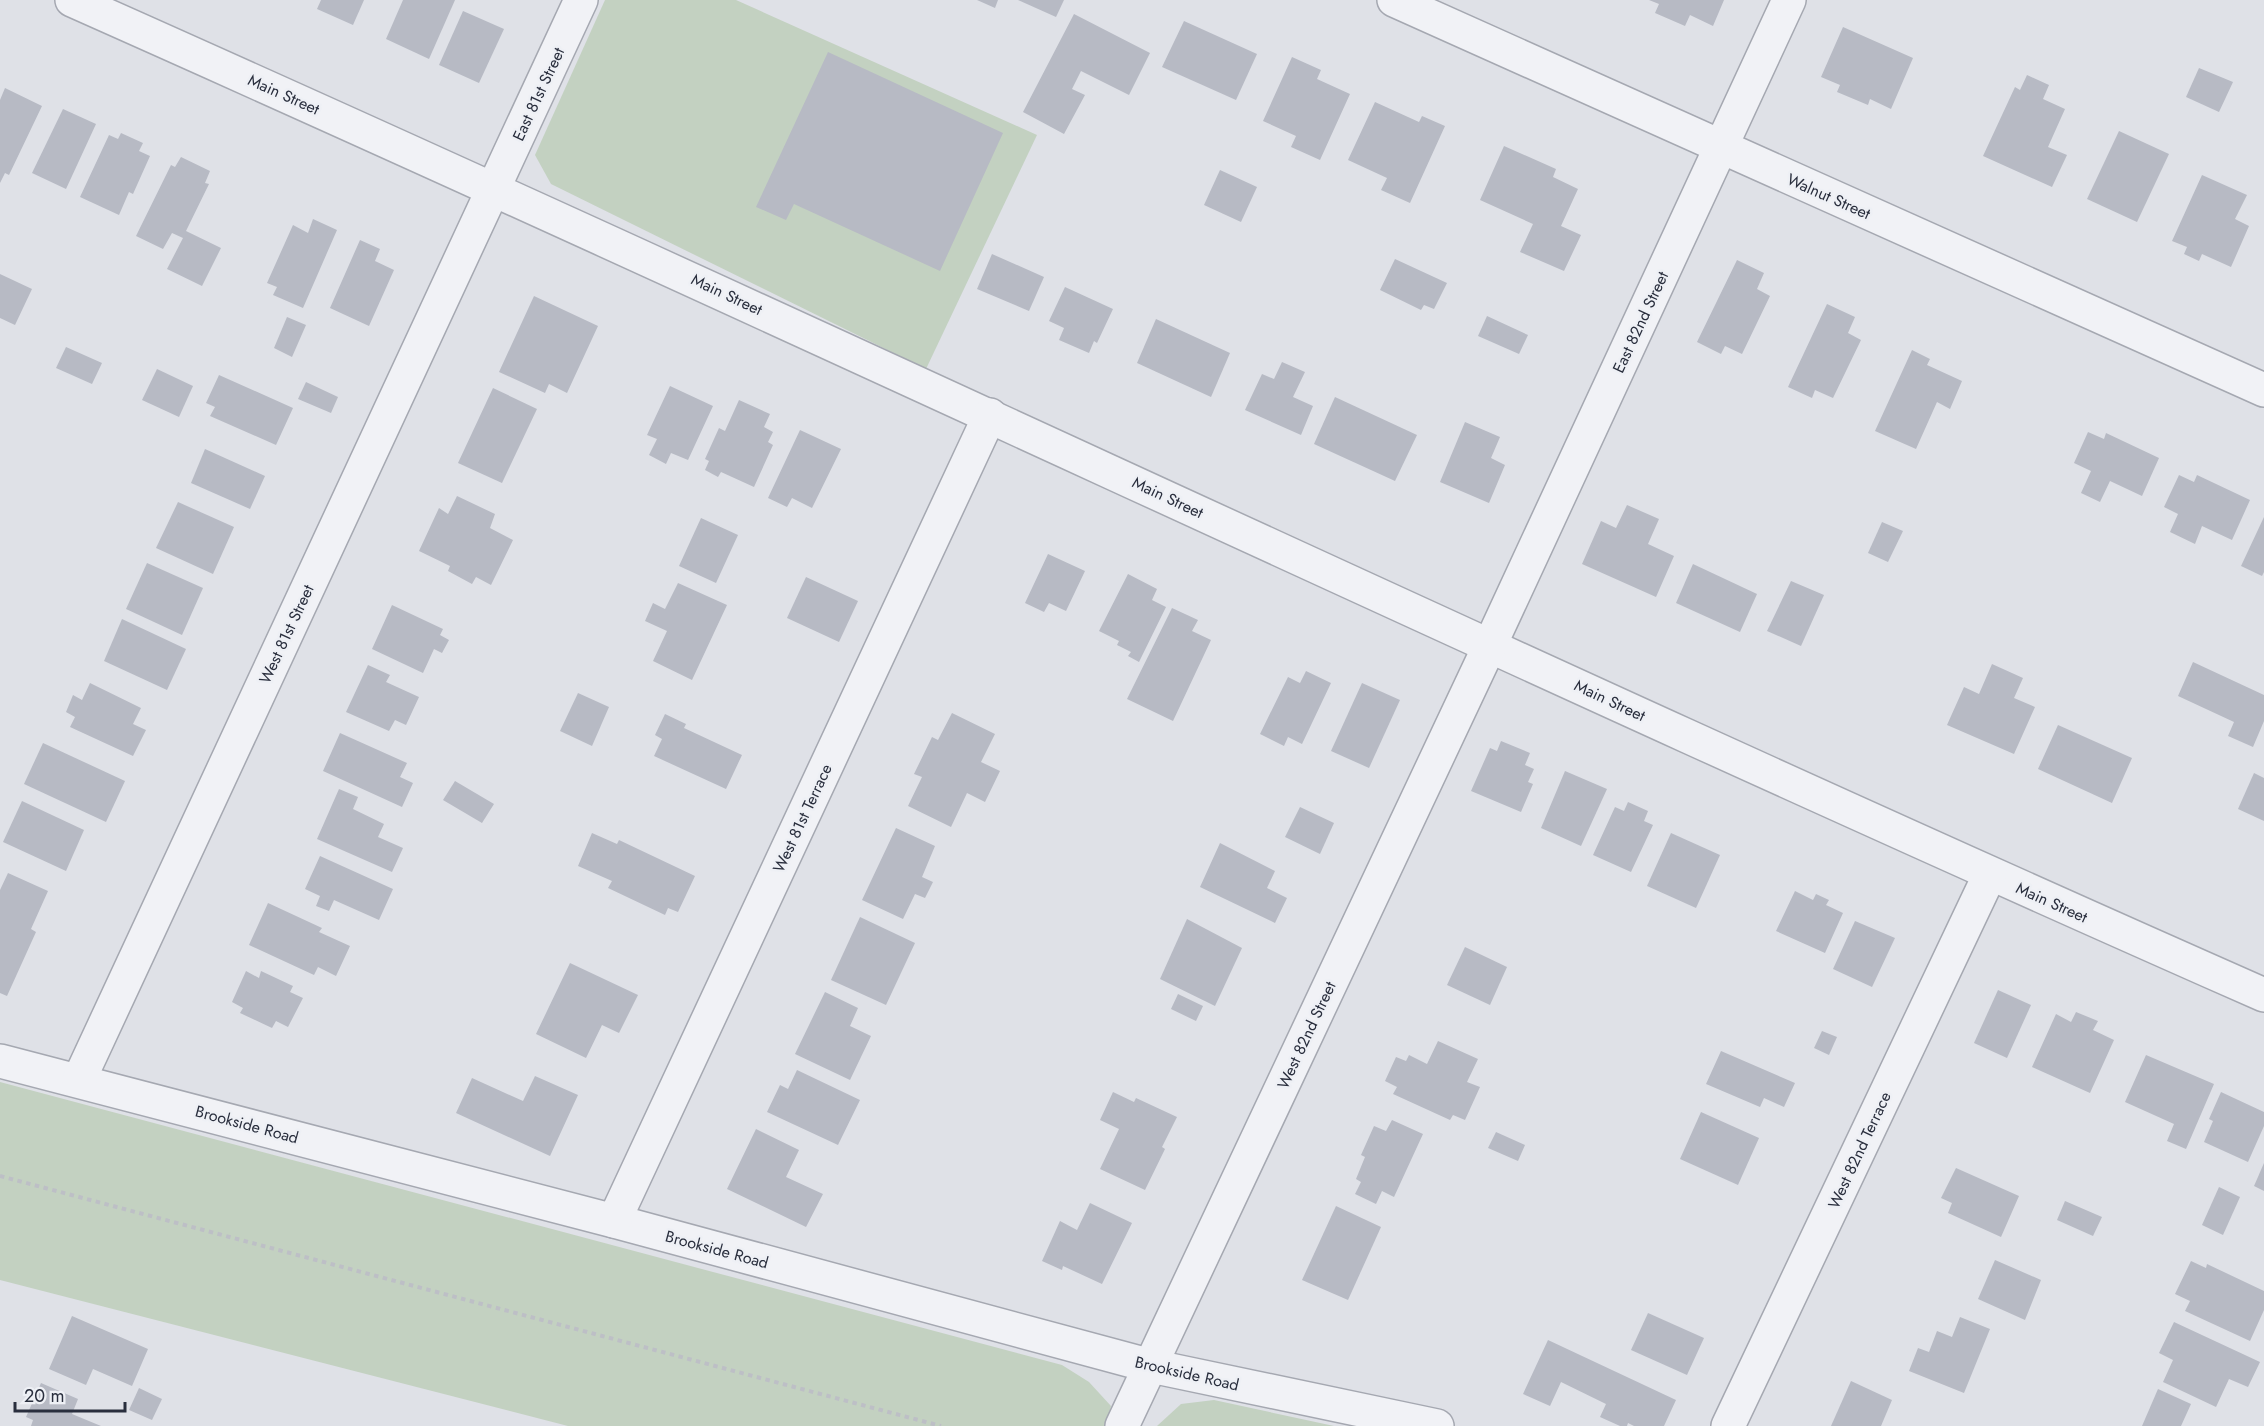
<svg xmlns="http://www.w3.org/2000/svg" width="2264" height="1426" font-family="Jost,sans-serif">
<style>
.green{fill:#c3d1c1}
.building{fill:#b7bac4}
.lines{fill:none;stroke-linecap:round;stroke-linejoin:round}
.minor-casing{stroke:#a5a8b1;stroke-width:36}
.path{stroke:#bdbfc6;stroke-width:4;stroke-dasharray:4.5 4.5;stroke-linecap:butt}
.minor{stroke:#f1f2f6;stroke-width:33}
.labels{text-anchor:middle;stroke-width:5;stroke-linejoin:round;paint-order:stroke}
.street-label{font-size:16px;fill:#292e3d;stroke:#eef0f5}
</style>
<rect width="100%" height="100%" fill="#dfe1e7"/>
<g class="green">
<polygon points="605,0 736,0 1037,135 926,369 551,184 535,155"/>
<polygon points="0,1082 1062,1365 1089,1382 1111,1406 1106,1426 568,1426 0,1280"/>
<polygon points="1214,1400 1334,1426 1157,1426 1181,1404"/>
</g>
<g class="building">
<polygon points="321,0 364,0 353,25 317,9"/>
<polygon points="403,0 455,0 429,59 386,39"/>
<polygon points="977,0 998,0 995,8"/>
<polygon points="1018,0 1064,0 1056,17"/>
<polygon points="1649,0 1724,0 1713,26 1690,15 1685,26 1655,13 1659,4"/>
<polygon points="463,11 504,29 479,83 439,65"/>
<polygon points="1074,14 1150,53 1129,95 1081,71 1072,89 1085,95 1064,134 1023,112"/>
<polygon points="1184,21 1257,54 1236,100 1162,67"/>
<polygon points="1843,27 1913,58 1891,109 1870,99 1868,105 1837,92 1840,85 1821,77"/>
<polygon points="828,52 1003,133 940,271 794,204 786,220 756,207"/>
<polygon points="1292,57 1321,70 1317,79 1350,94 1320,160 1291,147 1296,136 1263,121"/>
<polygon points="2199,68 2233,82 2219,112 2186,97"/>
<polygon points="2027,75 2049,85 2043,99 2065,109 2048,147 2067,155 2052,187 1983,156 2015,87 2020,90"/>
<polygon points="5,88 42,106 9,175 5,173 0,183 0,100"/>
<polygon points="1375,102 1419,122 1422,116 1445,126 1410,203 1381,190 1387,178 1348,160"/>
<polygon points="63,109 96,124 66,189 32,173"/>
<polygon points="2119,131 2169,154 2137,222 2087,199"/>
<polygon points="121,133 143,143 139,151 150,156 133,194 129,192 119,215 80,197 109,135 118,139"/>
<polygon points="1504,146 1556,169 1553,177 1578,189 1561,226 1581,235 1564,271 1520,252 1533,224 1480,200"/>
<polygon points="181,157 210,171 205,183 209,184 186,231 221,248 202,286 167,269 183,238 172,233 163,249 136,236 171,165 175,167"/>
<polygon points="1220,170 1257,187 1241,222 1204,205"/>
<polygon points="2202,175 2247,195 2235,219 2249,226 2231,267 2202,254 2199,261 2184,254 2187,247 2172,241"/>
<polygon points="313,219 337,230 303,308 273,295 277,287 267,283 293,225 308,233"/>
<polygon points="360,240 380,249 375,261 394,270 369,326 330,308"/>
<polygon points="992,254 1044,277 1029,311 977,289"/>
<polygon points="1395,259 1447,283 1434,309 1424,305 1421,310 1380,290"/>
<polygon points="1737,260 1764,273 1757,289 1770,296 1742,354 1725,346 1721,354 1697,342"/>
<polygon points="0,274 32,289 15,325 0,318"/>
<polygon points="1065,287 1113,309 1097,343 1094,341 1089,353 1059,340 1064,328 1049,321"/>
<polygon points="534,296 598,326 567,393 549,384 545,393 499,372"/>
<polygon points="1827,304 1855,317 1848,333 1861,340 1833,398 1815,390 1812,398 1788,387"/>
<polygon points="1487,316 1528,335 1519,354 1478,336"/>
<polygon points="287,317 306,325 292,357 274,348"/>
<polygon points="1156,319 1230,353 1211,397 1137,363"/>
<polygon points="66,347 102,363 92,384 56,368"/>
<polygon points="1912,350 1930,359 1927,365 1962,381 1950,409 1937,402 1916,449 1875,431"/>
<polygon points="1282,362 1305,372 1293,397 1313,406 1301,435 1245,410 1262,374 1274,379"/>
<polygon points="157,369 193,386 179,417 142,400"/>
<polygon points="219,375 293,408 276,445 210,416 215,407 206,403"/>
<polygon points="306,382 338,397 331,413 298,399"/>
<polygon points="670,386 713,406 688,460 671,453 666,464 649,455 657,439 647,435"/>
<polygon points="493,388 537,409 502,483 458,463"/>
<polygon points="1335,397 1417,435 1395,481 1314,444"/>
<polygon points="739,400 770,414 764,427 773,432 768,442 773,445 754,487 721,472 718,477 705,470 709,461 705,459 719,428 725,431"/>
<polygon points="1465,422 1500,437 1491,458 1505,465 1489,503 1440,482"/>
<polygon points="800,430 841,449 812,508 792,498 787,507 768,498"/>
<polygon points="2088,432 2104,439 2106,433 2159,458 2142,496 2110,481 2100,502 2081,493 2091,471 2074,463"/>
<polygon points="205,449 265,476 250,509 191,483"/>
<polygon points="2179,475 2194,482 2197,475 2250,500 2232,540 2202,526 2195,544 2170,532 2178,514 2164,507"/>
<polygon points="457,496 495,514 490,528 513,540 491,585 476,577 472,584 448,571 450,566 419,551 439,508 448,514"/>
<polygon points="178,502 234,527 213,574 156,548"/>
<polygon points="1627,505 1659,519 1648,544 1674,556 1656,597 1582,564 1601,521 1616,528"/>
<polygon points="2264,517 2264,572 2262,576 2241,566"/>
<polygon points="701,518 738,535 716,583 679,566"/>
<polygon points="1882,522 1903,531 1888,562 1868,553"/>
<polygon points="1048,554 1085,571 1066,611 1049,603 1044,612 1025,603"/>
<polygon points="147,563 203,588 182,635 126,609"/>
<polygon points="1693,564 1757,594 1740,632 1676,603"/>
<polygon points="1128,574 1157,589 1152,600 1166,607 1139,662 1128,656 1131,652 1117,645 1119,641 1099,631"/>
<polygon points="806,577 858,601 839,642 787,618"/>
<polygon points="1791,581 1824,595 1801,646 1767,631"/>
<polygon points="678,583 727,605 692,680 653,661 667,631 645,621 653,603 665,609"/>
<polygon points="392,605 443,629 440,635 449,640 442,653 434,649 423,673 372,649"/>
<polygon points="1172,608 1198,620 1192,631 1211,640 1173,721 1127,699"/>
<polygon points="122,619 186,649 167,690 104,661"/>
<polygon points="2193,662 2264,695 2264,721 2253,747 2228,736 2234,722 2178,696"/>
<polygon points="1992,664 2023,678 2014,698 2035,707 2014,754 1947,725 1964,687 1979,694"/>
<polygon points="368,665 390,675 386,682 419,697 406,725 395,720 389,731 346,712"/>
<polygon points="1306,671 1331,683 1302,744 1288,737 1284,746 1260,734 1288,677 1300,683"/>
<polygon points="90,683 141,708 133,724 146,730 133,756 70,727 75,717 66,712 73,695 82,700"/>
<polygon points="1362,683 1400,700 1369,768 1331,751"/>
<polygon points="578,693 609,707 592,746 560,731"/>
<polygon points="952,713 995,734 981,762 1000,771 985,802 967,793 951,827 908,806 922,777 914,774 932,737 938,740"/>
<polygon points="665,714 686,724 684,728 742,755 726,789 654,756 662,739 655,735"/>
<polygon points="2058,725 2132,758 2112,803 2038,769"/>
<polygon points="340,733 407,763 400,777 413,783 402,807 323,771"/>
<polygon points="1501,741 1530,753 1525,765 1534,769 1528,782 1533,784 1521,812 1471,791 1490,748 1497,751"/>
<polygon points="43,743 125,781 106,822 24,784"/>
<polygon points="1565,771 1607,789 1581,846 1541,828"/>
<polygon points="2254,773 2264,778 2264,821 2238,809"/>
<polygon points="455,781 494,804 482,823 443,800"/>
<polygon points="339,789 358,797 353,809 384,824 378,837 403,848 392,872 317,839"/>
<polygon points="22,801 84,830 66,871 3,842"/>
<polygon points="1628,802 1648,811 1644,821 1653,825 1631,872 1593,855 1615,807 1624,811"/>
<polygon points="1300,807 1334,823 1320,854 1285,837"/>
<polygon points="896,828 935,846 922,877 933,882 925,898 915,894 903,919 862,900"/>
<polygon points="592,833 617,844 619,840 695,876 678,912 668,908 665,915 608,888 612,881 578,866"/>
<polygon points="1671,833 1720,855 1696,908 1647,886"/>
<polygon points="1220,843 1275,871 1267,888 1287,898 1275,923 1200,887"/>
<polygon points="320,856 393,889 379,920 334,900 329,911 316,906 320,896 305,889"/>
<polygon points="8,873 48,891 31,929 36,932 7,996 0,993 0,890"/>
<polygon points="1795,891 1813,900 1816,894 1829,900 1826,905 1843,913 1825,953 1776,931"/>
<polygon points="268,903 322,928 319,932 350,946 336,976 318,967 314,975 249,945"/>
<polygon points="860,917 915,943 886,1005 831,980"/>
<polygon points="1187,919 1242,948 1215,1006 1160,979"/>
<polygon points="1855,921 1895,938 1872,987 1833,969"/>
<polygon points="1465,947 1507,967 1490,1005 1447,985"/>
<polygon points="570,963 638,995 619,1033 602,1025 586,1058 536,1034"/>
<polygon points="246,971 259,978 261,971 293,986 290,992 303,998 288,1027 276,1021 272,1028 240,1013 243,1008 232,1002"/>
<polygon points="1998,990 2031,1005 2007,1058 1974,1043"/>
<polygon points="825,992 858,1008 850,1026 871,1036 850,1080 795,1054"/>
<polygon points="1178,994 1203,1006 1196,1021 1171,1009"/>
<polygon points="2076,1012 2098,1021 2093,1030 2114,1040 2090,1093 2032,1067 2056,1014 2071,1022"/>
<polygon points="1822,1031 1837,1037 1829,1055 1814,1048"/>
<polygon points="1438,1041 1478,1059 1467,1082 1480,1087 1465,1120 1453,1115 1450,1120 1393,1094 1397,1087 1385,1081 1396,1057 1406,1061 1409,1055 1427,1064"/>
<polygon points="1721,1051 1795,1083 1784,1107 1764,1098 1760,1107 1706,1084"/>
<polygon points="2146,1055 2214,1084 2186,1149 2167,1141 2174,1124 2125,1102"/>
<polygon points="797,1070 860,1100 838,1145 767,1112 780,1085 788,1089"/>
<polygon points="535,1076 578,1095 550,1156 456,1113 472,1078 523,1101"/>
<polygon points="1113,1092 1134,1102 1136,1098 1177,1117 1162,1147 1165,1149 1145,1190 1100,1169 1119,1129 1100,1120"/>
<polygon points="2221,1092 2264,1112 2264,1126 2248,1162 2204,1142 2213,1121 2209,1119"/>
<polygon points="1701,1112 1759,1138 1738,1185 1680,1159"/>
<polygon points="1392,1120 1423,1134 1394,1197 1382,1191 1376,1204 1355,1194 1361,1182 1356,1179 1365,1157 1361,1155 1374,1126 1386,1131"/>
<polygon points="756,1129 799,1150 786,1177 823,1194 806,1227 727,1189"/>
<polygon points="1496,1132 1525,1145 1518,1161 1488,1148"/>
<polygon points="2264,1163 2264,1191 2254,1186"/>
<polygon points="1956,1168 2019,1196 2001,1237 1948,1213 1952,1203 1941,1198"/>
<polygon points="2219,1187 2240,1197 2223,1235 2202,1225"/>
<polygon points="2065,1201 2102,1217 2093,1236 2057,1220"/>
<polygon points="1090,1203 1132,1223 1102,1284 1063,1266 1062,1270 1042,1261 1060,1221 1077,1230"/>
<polygon points="1336,1206 1381,1227 1348,1300 1302,1280"/>
<polygon points="1995,1260 2041,1280 2025,1320 1978,1299"/>
<polygon points="2191,1261 2206,1268 2207,1264 2264,1291 2264,1310 2250,1341 2185,1311 2190,1301 2175,1294"/>
<polygon points="1648,1313 1704,1338 1687,1375 1631,1350"/>
<polygon points="72,1316 148,1349 132,1386 93,1369 86,1385 49,1369"/>
<polygon points="1960,1317 1990,1329 1964,1393 1909,1371 1918,1348 1929,1352 1937,1331 1952,1337"/>
<polygon points="2174,1322 2260,1362 2248,1387 2229,1379 2216,1407 2163,1382 2173,1360 2159,1353"/>
<polygon points="1548,1340 1676,1400 1664,1426 1634,1426 1628,1423 1627,1426 1620,1426 1600,1417 1606,1404 1561,1382 1550,1406 1523,1394"/>
<polygon points="1851,1381 1892,1400 1881,1426 1831,1426"/>
<polygon points="41,1383 78,1399 72,1414 101,1426 31,1426 33,1420 26,1417"/>
<polygon points="139,1388 162,1399 152,1420 129,1410"/>
<polygon points="2158,1389 2191,1404 2181,1426 2142,1426"/>
</g>
<g class="lines">
<defs>
<g id="minor">
<path d="M72,0C805,326 1530,671 2264,995"/>
<polyline points="1394,0 2264,390"/>
<polyline points="0,1061 614,1221 1151,1366 1437,1426"/>
<polyline points="79,1080 581,0"/>
<polyline points="614,1221 990,415"/>
<polyline points="1122,1426 1490,645 1789,0"/>
<polyline points="1728,1426 1990,874"/>
</g>
</defs>
<use href="#minor" class="minor-casing"/>
<polyline class="path" points="0,1176 941,1426"/>
<use href="#minor" class="minor"/>
</g>
<g class="labels">
<g class="street-label">
<text transform="translate(284 94) rotate(24)" y="6">Main Street</text>
<text transform="translate(538 94) rotate(-65)" y="6">East 81st Street</text>
<text transform="translate(1829 196) rotate(24)" y="6">Walnut Street</text>
<text transform="translate(727 294) rotate(25)" y="6">Main Street</text>
<text transform="translate(1640 322) rotate(-65)" y="6">East 82nd Street</text>
<text transform="translate(1168 497) rotate(25)" y="6">Main Street</text>
<text transform="translate(286 634) rotate(-65)" y="6">West 81st Street</text>
<text transform="translate(1610 700) rotate(25)" y="6">Main Street</text>
<text transform="translate(802 818) rotate(-65)" y="6">West 81st Terrace</text>
<text transform="translate(2052 902) rotate(24)" y="6">Main Street</text>
<text transform="translate(1306 1035) rotate(-65)" y="6">West 82nd Street</text>
<text transform="translate(247 1124) rotate(15)" y="6">Brookside Road</text>
<text transform="translate(1859 1150) rotate(-65)" y="6">West 82nd Terrace</text>
<text transform="translate(717 1249) rotate(15)" y="6">Brookside Road</text>
<text transform="translate(1187 1373) rotate(13)" y="6">Brookside Road</text>
</g>
</g>
<path d="M15 1402v9h110v-9" fill="none" stroke="#292e3d" stroke-width="3"/>
<text x="24" y="1402" font-size="18" fill="#292e3d" stroke="#eef0f5" stroke-width="4.5" paint-order="stroke">20 m</text>
</svg>
